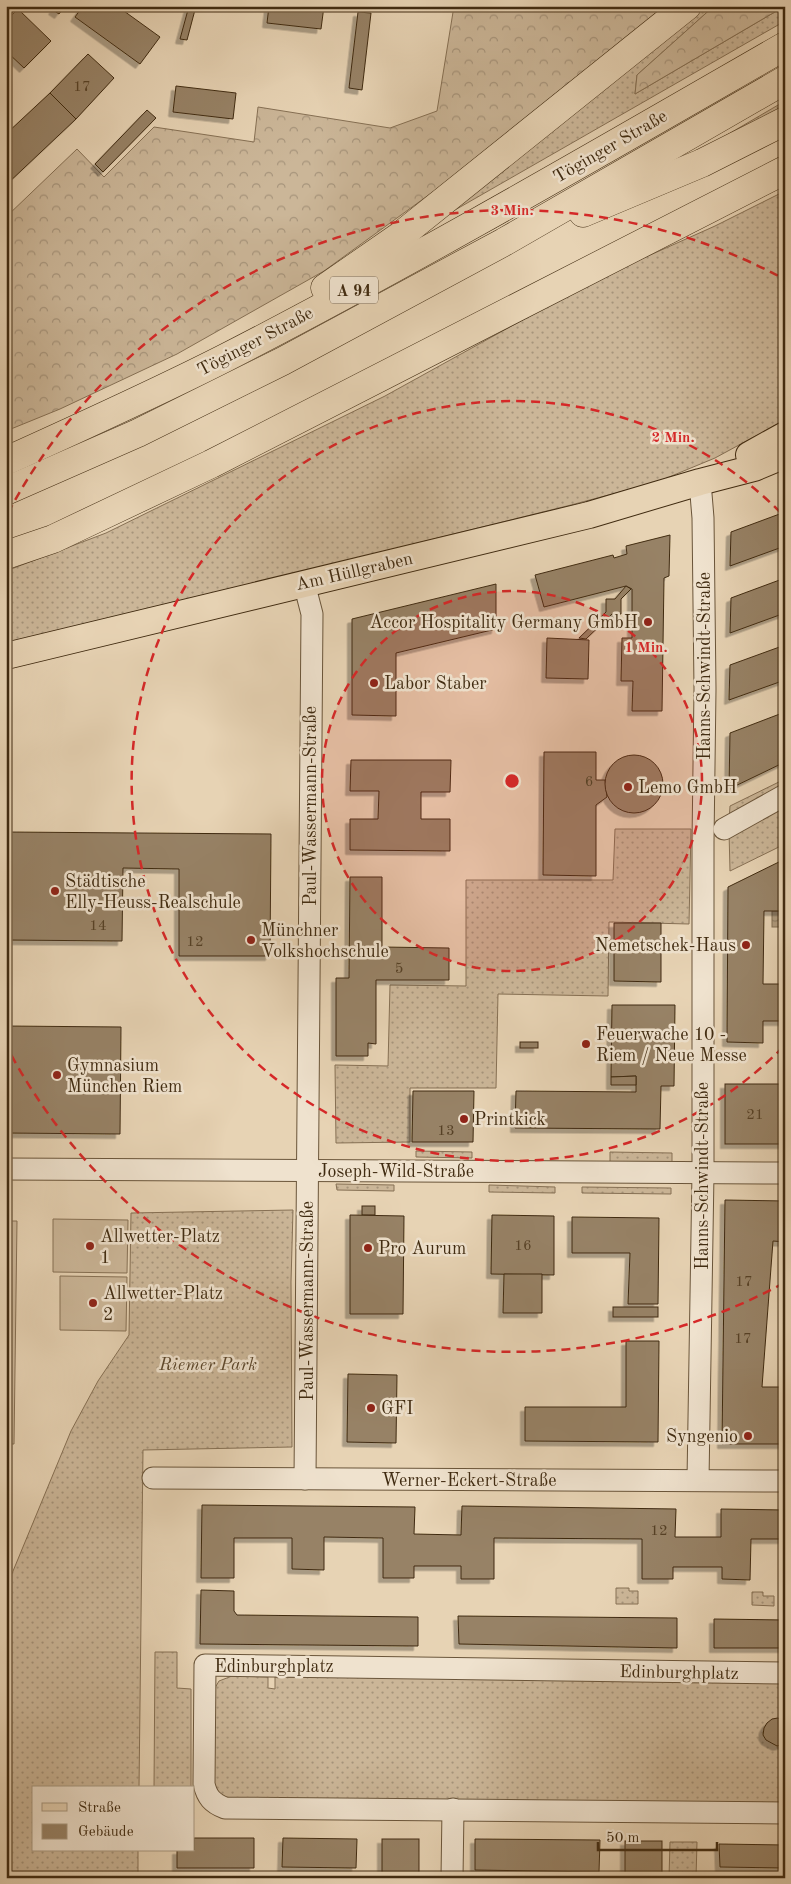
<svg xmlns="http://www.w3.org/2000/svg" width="791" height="1884" font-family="'Old Standard TT',serif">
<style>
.grass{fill:url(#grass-dots);stroke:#867054}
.forest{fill:url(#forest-crowns);stroke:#867054}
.garden{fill:#cbb698;stroke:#867054}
.water{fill:url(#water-waves);stroke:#826e52}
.building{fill:#978266;stroke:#402b11;filter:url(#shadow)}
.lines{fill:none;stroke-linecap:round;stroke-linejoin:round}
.minor-casing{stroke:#6a553a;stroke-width:23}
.major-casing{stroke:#402b11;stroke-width:28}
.highway-casing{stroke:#402b11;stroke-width:29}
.minor{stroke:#efe2ce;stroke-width:21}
.major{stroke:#e7d3b4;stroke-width:26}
.highway{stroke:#e7d3b4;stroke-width:28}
.ring{fill:none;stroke:#d62828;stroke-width:2.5;stroke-dasharray:9 6}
.poi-dot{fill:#8f2418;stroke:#efe2ce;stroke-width:2}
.labels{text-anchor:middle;stroke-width:5;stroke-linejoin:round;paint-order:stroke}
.number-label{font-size:15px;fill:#564126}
.shield{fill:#efe2ce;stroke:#74624a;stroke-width:1}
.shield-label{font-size:16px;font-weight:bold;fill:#402b11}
.street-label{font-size:18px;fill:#402b11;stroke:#efe2ce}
.poi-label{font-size:18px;fill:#402b11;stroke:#efe2ce;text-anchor:start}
.park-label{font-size:18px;font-style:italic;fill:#5c472c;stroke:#efe2ce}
.centre{fill:#d62828;stroke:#efe2ce;stroke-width:2.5}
.ring-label{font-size:15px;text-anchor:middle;font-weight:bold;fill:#d62828;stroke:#efe2ce;stroke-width:5;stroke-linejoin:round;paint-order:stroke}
</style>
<defs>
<pattern id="grass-dots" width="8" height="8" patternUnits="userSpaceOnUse" patternTransform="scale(1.25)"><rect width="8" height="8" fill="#cbb698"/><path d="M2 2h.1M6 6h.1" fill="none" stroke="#a6947b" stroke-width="1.8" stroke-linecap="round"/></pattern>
<pattern id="forest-crowns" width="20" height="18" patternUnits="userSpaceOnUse" patternTransform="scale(1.25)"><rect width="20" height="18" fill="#cbb698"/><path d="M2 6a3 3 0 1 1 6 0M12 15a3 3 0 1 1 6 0" fill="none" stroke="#a6947b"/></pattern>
<pattern id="water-waves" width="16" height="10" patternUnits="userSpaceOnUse" patternTransform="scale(1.25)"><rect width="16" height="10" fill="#ae9a7d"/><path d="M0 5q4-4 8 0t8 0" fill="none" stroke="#8f7e65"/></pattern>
<filter id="shadow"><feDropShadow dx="-4.5" dy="4.5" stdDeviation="0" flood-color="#0004"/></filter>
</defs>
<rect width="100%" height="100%" fill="#e7d3b4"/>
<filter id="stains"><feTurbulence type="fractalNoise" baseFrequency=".004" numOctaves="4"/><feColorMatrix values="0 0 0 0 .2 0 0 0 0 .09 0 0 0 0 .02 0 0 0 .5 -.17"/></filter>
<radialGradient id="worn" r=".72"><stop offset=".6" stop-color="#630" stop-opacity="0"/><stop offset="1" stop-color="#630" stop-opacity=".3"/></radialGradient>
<g class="grass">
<polygon points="698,6 714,6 637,75 635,94 785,6 785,21 434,222"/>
<polygon points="785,101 785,110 655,177"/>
<polygon points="785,191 785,420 715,458 657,482 571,505 6,645 6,571 106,533 385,396 555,302 619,269 715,226"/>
<polygon points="785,779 785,790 729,821 730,806"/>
<polygon points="785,800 785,844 730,871 729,831"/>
<polygon points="615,829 691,829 689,924 609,922 608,996 498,994 496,1088 410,1088 410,1142 336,1143 335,1065 388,1066 390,985 466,986 466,880 613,880"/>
<polygon points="416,1151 472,1152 472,1158 416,1157"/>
<polygon points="610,1152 672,1153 672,1165 610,1164"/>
<polygon points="336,1184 394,1185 394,1191 337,1190"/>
<polygon points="489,1185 555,1187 555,1193 489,1192"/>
<polygon points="582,1187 671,1188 671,1194 582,1193"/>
<polygon points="293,1210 291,1282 292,1447 143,1450 139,1788 34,1788 34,1850 138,1850 138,1878 6,1878 6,1588 71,1431 98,1381 129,1335 131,1213"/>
<polygon points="616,1588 629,1588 629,1591 638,1591 638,1604 616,1604"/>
<polygon points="752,1592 763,1592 763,1596 774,1596 774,1606 752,1605"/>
<polygon points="155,1652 177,1652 177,1688 191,1689 191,1788 154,1788"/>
<polygon points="232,1676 268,1677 268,1688 275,1689 275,1677 785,1680 785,1803 234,1801 218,1796 211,1781 212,1693 219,1681"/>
<polygon points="670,1842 697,1842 696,1878 669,1878"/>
</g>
<g class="forest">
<polygon points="454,6 664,6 441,186 324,271 177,354 60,409 6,431 6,217 77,149 104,177 154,127 254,142 258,107 390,128 437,111"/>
<polygon points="714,6 785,6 635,94 637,75"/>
</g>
<g class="garden">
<polygon points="53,1219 128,1220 127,1273 53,1272"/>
<polygon points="6,1221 17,1221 14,1444 6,1444"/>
<polygon points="60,1276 127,1277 126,1331 60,1330"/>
</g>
<rect class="water" x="772" y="911" width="13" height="16"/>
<g class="building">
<polygon points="56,6 65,6 59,14 53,10"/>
<polygon points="83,6 117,6 160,37 140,64 75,17"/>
<polygon points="189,6 196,6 187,40 180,39"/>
<polygon points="269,6 324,6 321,29 267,23"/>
<polygon points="18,9 51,41 24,68 6,51 6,20"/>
<polygon points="358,12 371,13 362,90 349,88"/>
<polygon points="88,54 114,78 76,119 50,93"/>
<polygon points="176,86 236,93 233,119 173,112"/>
<polygon points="50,93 76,119 6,185 6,134"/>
<polygon points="147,110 156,118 103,172 95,164"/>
<polygon points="785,512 785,546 730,566 731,532"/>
<polygon points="670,535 669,576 664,578 662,711 632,711 633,681 621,681 622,638 632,638 632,589 626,586 544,607 535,575 613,555 614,558 627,554 626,546"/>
<polygon points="785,578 785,613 730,633 731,598"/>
<polygon points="496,584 496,629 396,653 396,716 352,715 352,619"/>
<polygon points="626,586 631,589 621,599 621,614 612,614 586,639 579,638 606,612 606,599 615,599"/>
<polygon points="547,638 589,640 588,679 546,678"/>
<polygon points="785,645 785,680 729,700 730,665"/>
<polygon points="785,712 785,762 729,789 730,733"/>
<polygon points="544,752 596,752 596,780 605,780 607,797 596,805 596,876 543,875"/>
<circle cx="634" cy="784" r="29"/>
<polygon points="351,760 451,760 450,792 421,792 421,819 450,819 450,851 350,850 350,819 378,819 379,791 350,791"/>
<polygon points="6,832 271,834 270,956 179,956 179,869 123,868 122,941 6,940"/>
<polygon points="785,859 785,911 764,911 763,984 785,984 785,1021 763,1021 763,1043 727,1042 728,887"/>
<polygon points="350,877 382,877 382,947 449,948 449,980 376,980 376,1044 368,1043 368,1056 336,1056 336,978 349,978"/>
<polygon points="614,923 661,923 661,982 614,981"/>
<polygon points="612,1005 675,1005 674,1086 661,1086 660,1129 515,1128 516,1091 636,1092 636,1076 611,1077"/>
<polygon points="6,1026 121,1027 120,1134 6,1133"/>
<rect x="520" y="1042" width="18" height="6"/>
<polygon points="636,1076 636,1085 611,1085 611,1077"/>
<rect x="725" y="1084" width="60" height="60"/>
<polygon points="413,1091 474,1091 473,1142 412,1142"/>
<polygon points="725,1200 785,1201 785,1242 773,1241 762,1387 785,1387 785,1444 722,1444"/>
<rect x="362" y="1206" width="13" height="9"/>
<polygon points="350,1215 404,1216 403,1314 350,1314"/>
<polygon points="492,1215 554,1216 554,1275 491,1274"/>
<polygon points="572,1217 659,1218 658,1304 628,1304 630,1253 572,1253"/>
<polygon points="504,1274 542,1274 542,1313 503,1313"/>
<rect x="613" y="1307" width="45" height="10"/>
<polygon points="626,1341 659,1341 658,1442 525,1441 525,1407 626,1407"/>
<polygon points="348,1374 397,1375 396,1443 347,1442"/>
<polygon points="202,1505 415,1507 414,1534 461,1535 462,1506 676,1509 675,1537 721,1537 721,1509 785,1510 785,1539 751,1539 750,1580 722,1579 722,1567 673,1567 673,1579 642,1579 642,1539 494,1538 494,1579 461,1579 461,1566 414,1566 414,1578 383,1578 383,1538 324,1537 324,1570 292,1569 292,1538 234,1538 234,1578 201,1578"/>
<polygon points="201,1590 234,1591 234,1611 237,1615 418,1617 418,1646 200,1644"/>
<polygon points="458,1616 677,1618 677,1648 459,1644"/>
<polygon points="714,1619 785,1620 785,1648 714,1648"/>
<polygon points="778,1718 785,1720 785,1744 777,1746 766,1740 763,1735 764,1728 767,1723 772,1719"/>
<polygon points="194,1838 254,1838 254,1868 177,1868 177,1850 194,1850"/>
<polygon points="283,1838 357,1839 356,1868 282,1867"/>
<rect x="382" y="1839" width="37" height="39"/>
<polygon points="475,1839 600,1840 599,1872 475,1870"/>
<rect x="625" y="1841" width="37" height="37"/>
<polygon points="719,1844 785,1845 785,1868 720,1867"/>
</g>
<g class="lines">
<defs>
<g id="minor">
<polyline points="304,583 312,614 305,1479"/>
<polyline points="724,829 785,795"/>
<polyline points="6,1169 785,1173"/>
<polyline points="153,1478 785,1481"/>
<polyline points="698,1480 703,1173 703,842 705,689 703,518 700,482"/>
<path d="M785,1673L205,1665L204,1784C207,1797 212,1803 225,1808L785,1813"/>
<polyline points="452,1878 453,1809"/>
</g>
<g id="major">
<polyline points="749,455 785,435"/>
<polyline points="6,656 589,515 700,482 754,468 785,455"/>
</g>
<g id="highway">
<polyline points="583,213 702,163 785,121"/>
<polyline points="325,288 400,236 687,6"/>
<path d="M6,461C79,428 152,395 223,359C414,261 599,153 785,46"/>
<polyline points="6,491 138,433 283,361 504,242 785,80"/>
<polyline points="6,555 53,539 211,464 785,170"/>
</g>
</defs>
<use href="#minor" class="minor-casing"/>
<use href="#major" class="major-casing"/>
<use href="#highway" class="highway-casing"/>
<use href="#minor" class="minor"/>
<use href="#major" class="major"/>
<use href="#highway" class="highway"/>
</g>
<circle cx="512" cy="781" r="190" fill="#d62828" fill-opacity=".12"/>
<g class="ring">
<circle cx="512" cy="781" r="190"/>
<path d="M783 1047A380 380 0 1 1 783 515"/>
<path d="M784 1283A571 571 0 0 1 8 1049M8 513A571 571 0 0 1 784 279"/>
</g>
<g class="poi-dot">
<circle cx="648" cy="622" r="5"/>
<circle cx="374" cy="683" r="5"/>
<circle cx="628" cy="787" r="5"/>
<circle cx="55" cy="891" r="5"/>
<circle cx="251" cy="940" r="5"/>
<circle cx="746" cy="945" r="5"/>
<circle cx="586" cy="1044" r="5"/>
<circle cx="57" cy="1075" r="5"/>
<circle cx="464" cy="1119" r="5"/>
<circle cx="90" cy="1246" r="5"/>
<circle cx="368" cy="1248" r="5"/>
<circle cx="93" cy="1303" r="5"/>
<circle cx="371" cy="1408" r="5"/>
<circle cx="748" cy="1436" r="5"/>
</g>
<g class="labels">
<g class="number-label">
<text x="82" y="91">17</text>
<text x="589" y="786">6</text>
<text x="98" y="930">14</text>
<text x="195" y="946">12</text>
<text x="399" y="973">5</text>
<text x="755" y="1119">21</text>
<text x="446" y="1135">13</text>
<text x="523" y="1250">16</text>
<text x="744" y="1286">17</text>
<text x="743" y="1343">17</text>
<text x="659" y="1535">12</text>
</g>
<rect class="shield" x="330" y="276.5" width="48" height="27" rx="4"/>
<g class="shield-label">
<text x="354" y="296">A 94</text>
</g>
<g class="street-label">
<text transform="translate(610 146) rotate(-30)" y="6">Töginger Straße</text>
<text transform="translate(255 341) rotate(-28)" y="6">Töginger Straße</text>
<text transform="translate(354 571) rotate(-13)" y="6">Am Hüllgraben</text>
<text transform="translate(704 666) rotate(-90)" y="6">Hanns-Schwindt-Straße</text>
<text transform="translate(310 806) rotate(-90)" y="6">Paul-Wassermann-Straße</text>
<text x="396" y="1177">Joseph-Wild-Straße</text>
<text transform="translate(702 1176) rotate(-90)" y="6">Hanns-Schwindt-Straße</text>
<text transform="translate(307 1301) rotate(-90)" y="6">Paul-Wassermann-Straße</text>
<text x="469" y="1486">Werner-Eckert-Straße</text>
<text x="274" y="1672">Edinburghplatz</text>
<text transform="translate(679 1672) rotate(1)" y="6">Edinburghplatz</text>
</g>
<g class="poi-label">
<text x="638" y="628" text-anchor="end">Accor Hospitality Germany GmbH</text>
<text x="384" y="689">Labor Staber</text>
<text x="638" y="793">Lemo GmbH</text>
<text x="65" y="887">Städtische<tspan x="65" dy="21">Elly-Heuss-Realschule</tspan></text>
<text x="261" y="936">Münchner<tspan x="261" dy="21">Volkshochschule</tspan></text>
<text x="736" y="951" text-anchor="end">Nemetschek-Haus</text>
<text x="596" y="1040">Feuerwache 10 -<tspan x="596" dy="21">Riem / Neue Messe</tspan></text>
<text x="67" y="1071">Gymnasium<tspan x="67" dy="21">München Riem</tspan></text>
<text x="474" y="1125">Printkick</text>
<text x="100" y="1242">Allwetter-Platz<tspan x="100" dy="21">1</tspan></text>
<text x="378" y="1254">Pro Aurum</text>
<text x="103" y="1299">Allwetter-Platz<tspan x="103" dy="21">2</tspan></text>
<text x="381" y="1414">GFI</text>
<text x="738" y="1442" text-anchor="end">Syngenio</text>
</g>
<g class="park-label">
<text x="208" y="1370">Riemer Park</text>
</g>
</g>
<circle cx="512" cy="781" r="8" class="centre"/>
<g class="ring-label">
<text x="512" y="215">3 Min.</text>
<text x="673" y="442">2 Min.</text>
<text x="646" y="652">1 Min.</text>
</g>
<rect width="791" height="1884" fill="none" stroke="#e7d3b4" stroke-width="25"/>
<rect x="8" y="8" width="776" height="1869" fill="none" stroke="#402b11" stroke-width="2.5"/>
<rect x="12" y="12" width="766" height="1859" fill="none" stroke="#402b11"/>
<rect x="32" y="1786" width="162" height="65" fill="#efe2ce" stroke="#a99982"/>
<rect x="42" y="1803" width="25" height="8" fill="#e7d3b4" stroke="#a99982"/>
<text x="78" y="1812" font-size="15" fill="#402b11">Straße</text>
<rect x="42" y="1824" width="25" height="15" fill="#978266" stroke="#a99982"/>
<text x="78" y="1836" font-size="15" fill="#402b11">Gebäude</text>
<path d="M598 1842v8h119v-8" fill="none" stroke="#402b11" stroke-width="2.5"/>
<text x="606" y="1842" font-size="15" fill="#402b11" stroke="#efe2ce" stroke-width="4" paint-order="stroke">50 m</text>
<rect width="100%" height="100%" filter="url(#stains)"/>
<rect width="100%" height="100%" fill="url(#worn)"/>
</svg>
